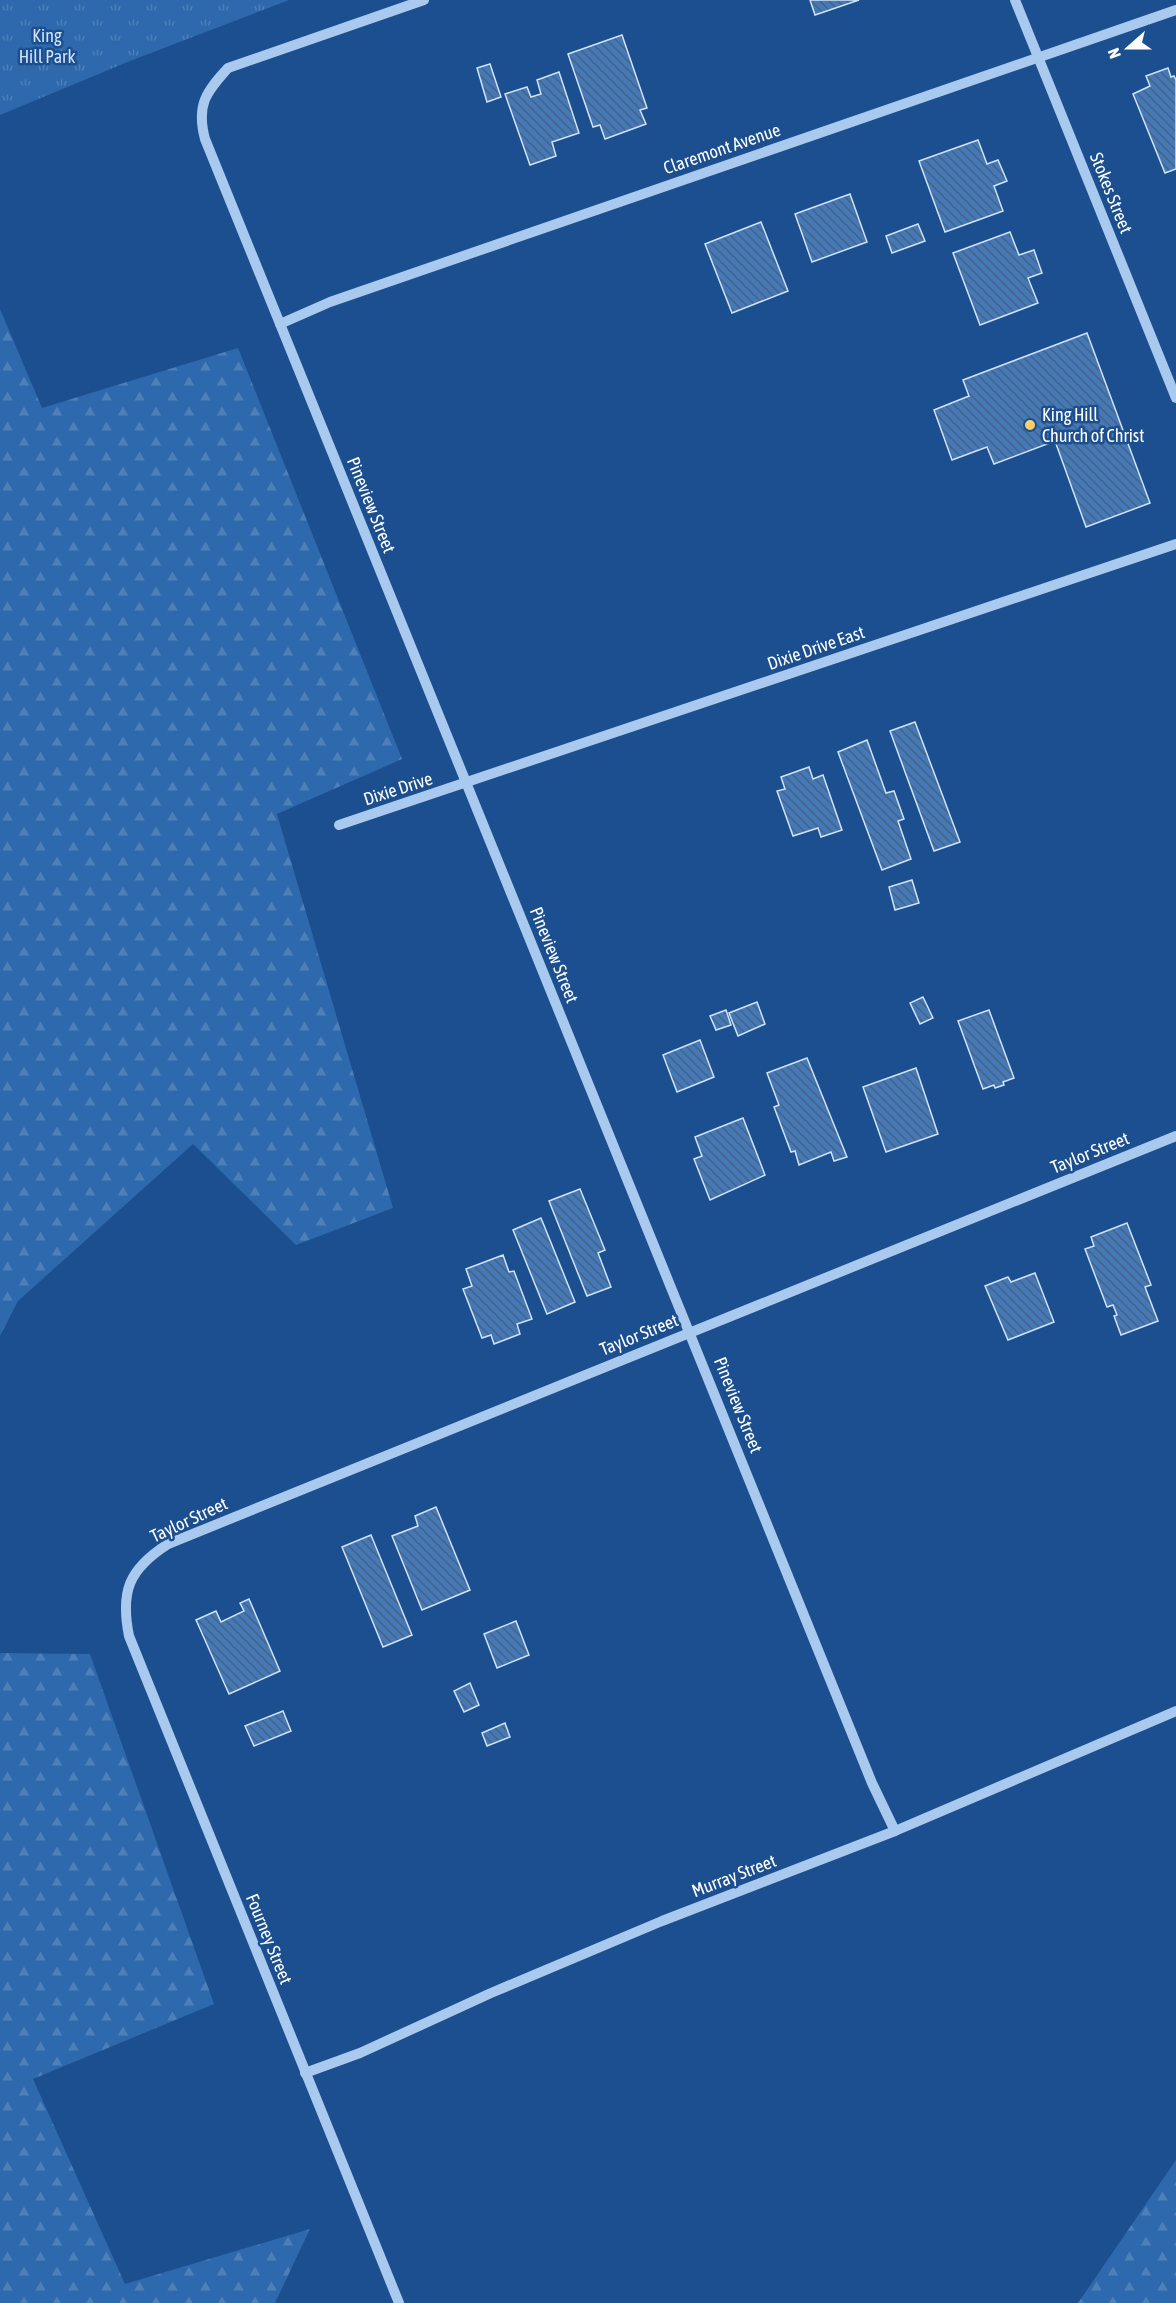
<svg xmlns="http://www.w3.org/2000/svg" width="1176" height="2303" font-family="'Asap Condensed',sans-serif">
<style>
.forest{fill:url(#forest-firs)}
.park{fill:url(#park-tufts)}
.building{fill:url(#building-back-hatch);stroke:#cfe3fa;stroke-width:1.5}
.lines{fill:none;stroke-linecap:round;stroke-linejoin:round}
.minor{stroke:#a9c9ee;stroke-width:10}
.poi-dot{fill:#ffd166;stroke:#1b4f8f;stroke-width:2}
.labels{text-anchor:middle;stroke-width:5;stroke-linejoin:round;paint-order:stroke}
.park-label{font-size:18px;fill:#cfe3fa;stroke:#1b4f8f}
.street-label{font-size:18px;fill:#fff;stroke:#1b4f8f}
.poi-label{font-size:18px;fill:#fff;stroke:#1b4f8f;text-anchor:start}
</style>
<defs>
<pattern id="forest-firs" width="22" height="20" patternUnits="userSpaceOnUse" patternTransform="scale(1.5)"><rect width="22" height="20" fill="#2e69ad"/><path d="M5 1l3.5 6h-7zM16 11l3.5 6h-7z" fill="#4d80b9"/></pattern>
<pattern id="park-tufts" width="24" height="20" patternUnits="userSpaceOnUse" patternTransform="scale(1.5)"><rect width="24" height="20" fill="#2e69ad"/><path d="M3 7l-1-3M5 7V3M7 7l1-3M15 17l-1-3M17 17v-4M19 17l1-3" fill="none" stroke="#4d80b9"/></pattern>
<pattern id="building-back-hatch" width="6" height="6" patternUnits="userSpaceOnUse" patternTransform="scale(1.5)"><rect width="6" height="6" fill="#4478b7"/><path d="M-1 5l2 2M0 0l6 6M5-1l2 2" fill="none" stroke="#486282"/></pattern>
</defs>
<rect width="100%" height="100%" fill="#1b4f8f"/>
<g class="forest">
<polygon points="0,309 42,408 238,348 402,759 277,814 393,1208 296,1245 193,1144 18,1301 0,1336"/>
<polygon points="0,1653 90,1654 214,2004 33,2079 125,2284 310,2229 275,2303 0,2303"/>
<polygon points="1176,2160 1176,2303 1078,2303"/>
</g>
<polygon class="park" points="0,0 289,0 130,61 0,115"/>
<g class="building">
<polygon points="810,0 859,0 815,15"/>
<polygon points="622,35 647,108 640,110 646,124 605,139 600,125 593,127 568,54"/>
<polygon points="490,64 501,97 487,102 477,68"/>
<polygon points="1168,68 1171,77 1174,76 1176,80 1176,169 1165,173 1133,94 1150,86 1146,76"/>
<polygon points="559,72 579,133 552,142 556,156 530,165 505,94 527,87 531,97 541,94 537,80"/>
<polygon points="978,140 987,164 998,160 1007,181 994,186 1003,211 945,232 919,161"/>
<polygon points="850,194 867,242 812,262 795,214"/>
<polygon points="761,222 788,291 732,313 705,244"/>
<polygon points="918,224 925,241 892,253 886,236"/>
<polygon points="1010,232 1019,255 1034,250 1042,273 1028,278 1038,303 980,325 953,253"/>
<polygon points="1087,333 1150,503 1086,527 1055,441 994,464 987,447 952,460 934,410 969,396 963,380"/>
<polygon points="915,722 960,842 934,851 890,731"/>
<polygon points="867,740 886,793 894,791 904,819 898,821 911,859 882,870 838,752"/>
<polygon points="809,767 813,779 823,775 842,830 821,837 818,828 793,836 777,791 785,789 781,777"/>
<polygon points="912,880 919,903 895,910 889,887"/>
<polygon points="923,997 933,1018 920,1024 910,1003"/>
<polygon points="757,1002 765,1024 738,1036 729,1013"/>
<polygon points="726,1010 731,1025 716,1030 710,1016"/>
<polygon points="989,1010 1014,1078 1003,1082 1004,1085 995,1088 994,1085 983,1089 958,1021"/>
<polygon points="700,1040 714,1077 677,1092 663,1055"/>
<polygon points="807,1058 847,1157 834,1161 831,1152 799,1165 795,1151 791,1152 774,1107 779,1105 767,1073"/>
<polygon points="916,1068 938,1134 886,1152 863,1087"/>
<polygon points="743,1118 765,1175 710,1200 694,1159 702,1156 695,1137"/>
<polygon points="580,1189 605,1250 598,1253 611,1287 587,1296 549,1201"/>
<polygon points="541,1218 575,1302 547,1314 513,1230"/>
<polygon points="1127,1223 1151,1285 1145,1287 1158,1321 1121,1335 1114,1316 1117,1315 1113,1305 1107,1307 1085,1249 1094,1246 1091,1237"/>
<polygon points="503,1255 509,1272 514,1271 532,1319 517,1324 520,1334 494,1344 491,1335 482,1338 463,1289 472,1286 466,1269"/>
<polygon points="1035,1273 1054,1322 1008,1340 985,1286 1008,1277 1011,1282"/>
<polygon points="436,1507 470,1590 422,1610 392,1536 418,1526 415,1516"/>
<polygon points="371,1535 412,1635 383,1647 342,1547"/>
<polygon points="249,1599 280,1671 229,1694 196,1620 216,1611 221,1622 244,1611 240,1603"/>
<polygon points="516,1621 529,1655 497,1668 484,1634"/>
<polygon points="470,1683 479,1705 464,1712 454,1691"/>
<polygon points="283,1711 291,1731 254,1746 245,1726"/>
<polygon points="505,1723 510,1737 487,1746 482,1733"/>
</g>
<g class="lines">
<g class="minor">
<path d="M424,0L228,68C206,92 196,105 205,139L872,1783L895,1831"/>
<polyline points="1015,0 1176,398"/>
<polyline points="280,324 330,302 1176,10"/>
<polyline points="339,825 1176,544"/>
<polyline points="305,2073 360,2053 491,1993 662,1921 895,1831 1176,1711"/>
<path d="M399,2303L129,1636C120,1591 129,1569 168,1544L1176,1136"/>
</g>
</g>
<circle class="poi-dot" cx="1030" cy="425" r="6"/>
<g class="labels">
<g class="park-label">
<text x="47" y="42">King<tspan x="47" dy="21">Hill Park</tspan></text>
</g>
<g class="street-label">
<text transform="translate(722 149) rotate(-19)" y="6">Claremont Avenue</text>
<text transform="translate(1111 193) rotate(68)" y="6">Stokes Street</text>
<text transform="translate(371 505) rotate(68)" y="6">Pineview Street</text>
<text transform="translate(816 648) rotate(-19)" y="6">Dixie Drive East</text>
<text transform="translate(398 789) rotate(-18)" y="6">Dixie Drive</text>
<text transform="translate(554 955) rotate(68)" y="6">Pineview Street</text>
<text transform="translate(1090 1153) rotate(-22)" y="6">Taylor Street</text>
<text transform="translate(639 1335) rotate(-22)" y="6">Taylor Street</text>
<text transform="translate(738 1405) rotate(68)" y="6">Pineview Street</text>
<text transform="translate(189 1520) rotate(-25)" y="6">Taylor Street</text>
<text transform="translate(734 1876) rotate(-21)" y="6">Murray Street</text>
<text transform="translate(269 1939) rotate(68)" y="6">Fourney Street</text>
</g>
<g class="poi-label">
<text x="1042" y="421">King Hill<tspan x="1042" dy="21">Church of Christ</tspan></text>
</g>
</g>
<g transform="translate(1128 48) rotate(249)" stroke="#1b4f8f" stroke-width="4.5" paint-order="stroke">
<path d="M0-4.5L10 22L0 15L-10 22Z" fill="#ffffff"/>
<text y="-9" font-size="16" font-weight="bold" text-anchor="middle" fill="#ffffff">N</text>
</g>
</svg>
